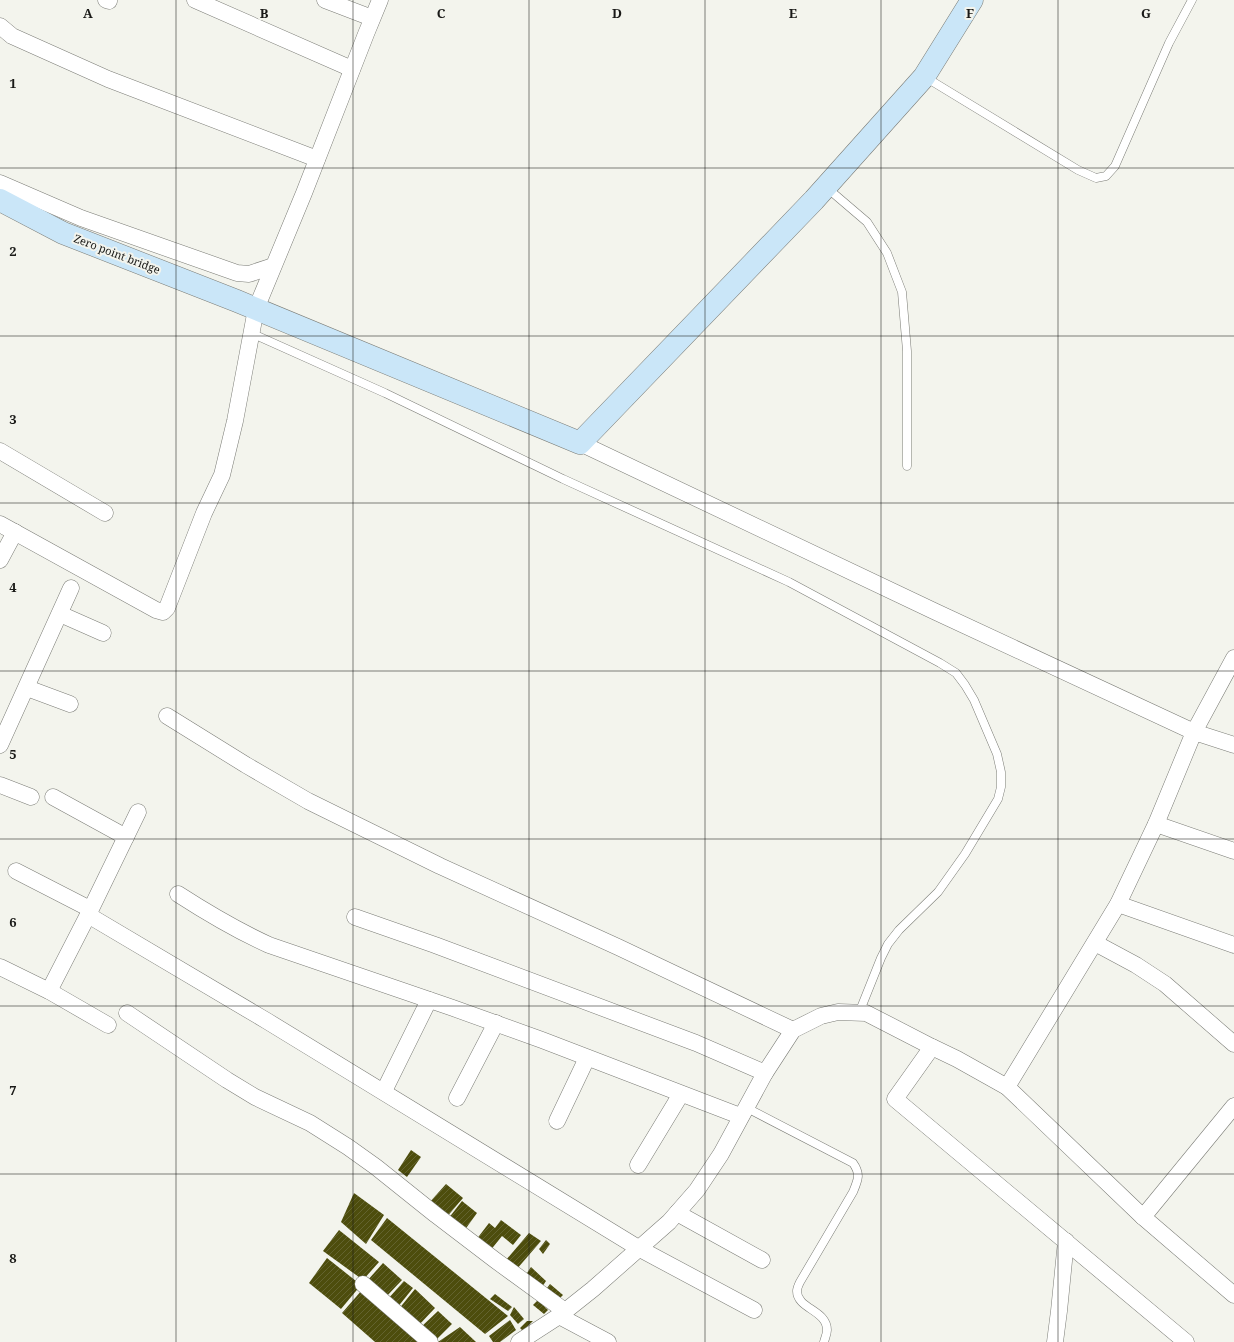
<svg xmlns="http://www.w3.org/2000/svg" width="1234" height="1342" font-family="'Noto Serif',serif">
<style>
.building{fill:url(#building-hatch)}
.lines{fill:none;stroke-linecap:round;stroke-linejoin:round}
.lane-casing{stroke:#7b7c76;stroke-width:9}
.street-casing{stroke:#7b7c76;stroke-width:17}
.secondary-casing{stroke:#7b7c76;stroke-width:23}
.lane{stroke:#fff;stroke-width:8}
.street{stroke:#fff;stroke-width:16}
.secondary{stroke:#cae6f8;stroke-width:22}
.grid{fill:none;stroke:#191917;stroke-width:1;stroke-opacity:0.55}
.labels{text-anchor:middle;stroke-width:4;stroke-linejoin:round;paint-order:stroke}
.street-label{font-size:11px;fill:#191917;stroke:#f3f4ed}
.grid-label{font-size:13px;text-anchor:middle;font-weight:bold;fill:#191917;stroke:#f3f4ed;stroke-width:4;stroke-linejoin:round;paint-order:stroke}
</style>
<defs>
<pattern id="building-hatch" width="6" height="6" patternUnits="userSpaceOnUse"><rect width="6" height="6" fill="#4d4d0d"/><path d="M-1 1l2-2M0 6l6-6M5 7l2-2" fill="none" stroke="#63632f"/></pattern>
</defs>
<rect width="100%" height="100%" fill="#f3f4ed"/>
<g class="building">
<polygon points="411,1150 421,1157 407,1177 398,1170"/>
<polygon points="446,1184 463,1198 445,1219 429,1203"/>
<polygon points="354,1193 384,1215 366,1244 341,1222"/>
<polygon points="462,1201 477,1213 464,1231 448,1219"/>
<polygon points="387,1218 508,1316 485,1334 371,1240"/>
<polygon points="501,1220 521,1235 513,1245 502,1236 490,1251 476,1240 489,1223 495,1228"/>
<polygon points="339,1230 379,1262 363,1280 323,1251"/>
<polygon points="529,1233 541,1241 516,1270 506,1260"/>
<polygon points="546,1240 550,1244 543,1254 539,1249"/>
<polygon points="327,1258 361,1285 341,1309 309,1283"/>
<polygon points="383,1263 402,1280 385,1298 367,1281"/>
<polygon points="531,1267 546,1281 540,1290 525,1276"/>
<polygon points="404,1281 413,1288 397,1308 387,1300"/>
<polygon points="550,1284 563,1295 556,1302 544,1292"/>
<polygon points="415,1289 435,1308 418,1326 398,1310"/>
<polygon points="362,1290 419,1342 375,1342 342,1313"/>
<polygon points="495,1294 512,1307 508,1311 490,1299"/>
<polygon points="538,1300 548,1310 544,1314 533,1305"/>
<polygon points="514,1307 524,1319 518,1324 510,1315"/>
<polygon points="438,1311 452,1324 434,1342 419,1329"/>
<polygon points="510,1320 516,1330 500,1342 493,1342 489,1336"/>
<polygon points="527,1321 533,1321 523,1331 520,1328"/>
<polygon points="460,1327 476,1342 438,1342"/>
</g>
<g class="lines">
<defs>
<g id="lane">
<polyline points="925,77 1078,170 1096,178 1106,176 1115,166 1169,43 1192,0"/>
<polyline points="826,187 867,222 887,253 902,292 907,351 907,466"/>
<polyline points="251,333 385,393 563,479 789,582 940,663 956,673 965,685 974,700 997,754 1001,772 1001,787 998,799 965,854 938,892 899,930 888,944 881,958 859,1013"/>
<path d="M745,1107L853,1163C861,1174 858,1180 853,1192L800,1282C799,1284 797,1288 797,1291C797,1309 827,1310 827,1330C827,1334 825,1338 824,1342"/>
</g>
<g id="street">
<polyline points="106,0 109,1"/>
<polyline points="195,0 352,69"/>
<polyline points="325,0 372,18"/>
<polyline points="0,26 12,36 108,79 317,159"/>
<polyline points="0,183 81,218 237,273 249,274 273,266"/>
<polyline points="580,443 936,612 1194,732 1234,658"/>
<polyline points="0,451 105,513"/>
<polyline points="0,524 156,610 163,612 167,608 204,513 222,475 235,421 256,309 304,193 366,34 380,0"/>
<polyline points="0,560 15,532"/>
<polyline points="60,614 103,633"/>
<polyline points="27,688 70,704"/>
<polyline points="167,716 246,765 308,801 440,866 618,947 793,1030"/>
<polyline points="0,745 71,588"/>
<polyline points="0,785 31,797"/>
<polyline points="53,797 126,837"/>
<polyline points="1156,824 1234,851"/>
<polyline points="16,871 90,909"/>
<path d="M178,894C209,914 236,930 269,945L453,1008L542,1040L740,1116"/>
<polyline points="1118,904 1234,945"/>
<polyline points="88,915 267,1021 640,1249 754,1310"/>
<polyline points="355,917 435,945 696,1043 765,1073"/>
<polyline points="1095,943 1136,965 1165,984 1234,1044"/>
<polyline points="0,967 49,991 108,1025"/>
<polyline points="49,991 88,915 138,812"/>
<polyline points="127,1013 227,1080 255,1097 310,1123 348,1147 376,1167 436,1215 495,1260 565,1311"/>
<polyline points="1007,1087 1118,904 1156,824 1194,732 1234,745"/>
<polyline points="384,1091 429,1000"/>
<polyline points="457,1098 496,1023"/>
<polyline points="557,1121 587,1058"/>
<polyline points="638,1165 681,1094"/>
<polyline points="677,1213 762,1260"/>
<polyline points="1143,1217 1234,1106"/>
<polyline points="363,1284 430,1342"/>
<polyline points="559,1316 608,1342"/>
<polyline points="519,1342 559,1316 593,1289 669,1222 697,1190 721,1154 765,1073 793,1030 821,1016 838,1012 866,1013 932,1047"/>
<polyline points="1055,1342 1059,1311 1066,1241"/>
<polyline points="1186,1342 895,1099 932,1047 957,1059 1007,1087 1143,1217 1234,1295"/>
</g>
<polyline id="secondary" points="0,200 63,233 237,301 580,443 814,200 924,77 972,0"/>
</defs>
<use href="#lane" class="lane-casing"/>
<use href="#street" class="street-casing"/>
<use href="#secondary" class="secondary-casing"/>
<use href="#lane" class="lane"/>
<use href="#street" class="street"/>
<use href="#secondary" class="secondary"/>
</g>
<path class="grid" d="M176,0V1342M353,0V1342M529,0V1342M705,0V1342M881,0V1342M1058,0V1342M0,168H1234M0,336H1234M0,503H1234M0,671H1234M0,839H1234M0,1006H1234M0,1174H1234"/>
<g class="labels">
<g class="street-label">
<text transform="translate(117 254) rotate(21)" y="4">Zero point bridge</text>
</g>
</g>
<g class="grid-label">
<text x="88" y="18">A</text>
<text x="264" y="18">B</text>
<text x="441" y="18">C</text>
<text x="617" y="18">D</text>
<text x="793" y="18">E</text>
<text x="970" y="18">F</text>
<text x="1146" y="18">G</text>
<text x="13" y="88">1</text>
<text x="13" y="256">2</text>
<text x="13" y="424">3</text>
<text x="13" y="592">4</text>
<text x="13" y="759">5</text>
<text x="13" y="927">6</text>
<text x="13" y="1095">7</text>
<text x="13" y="1263">8</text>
</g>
</svg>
